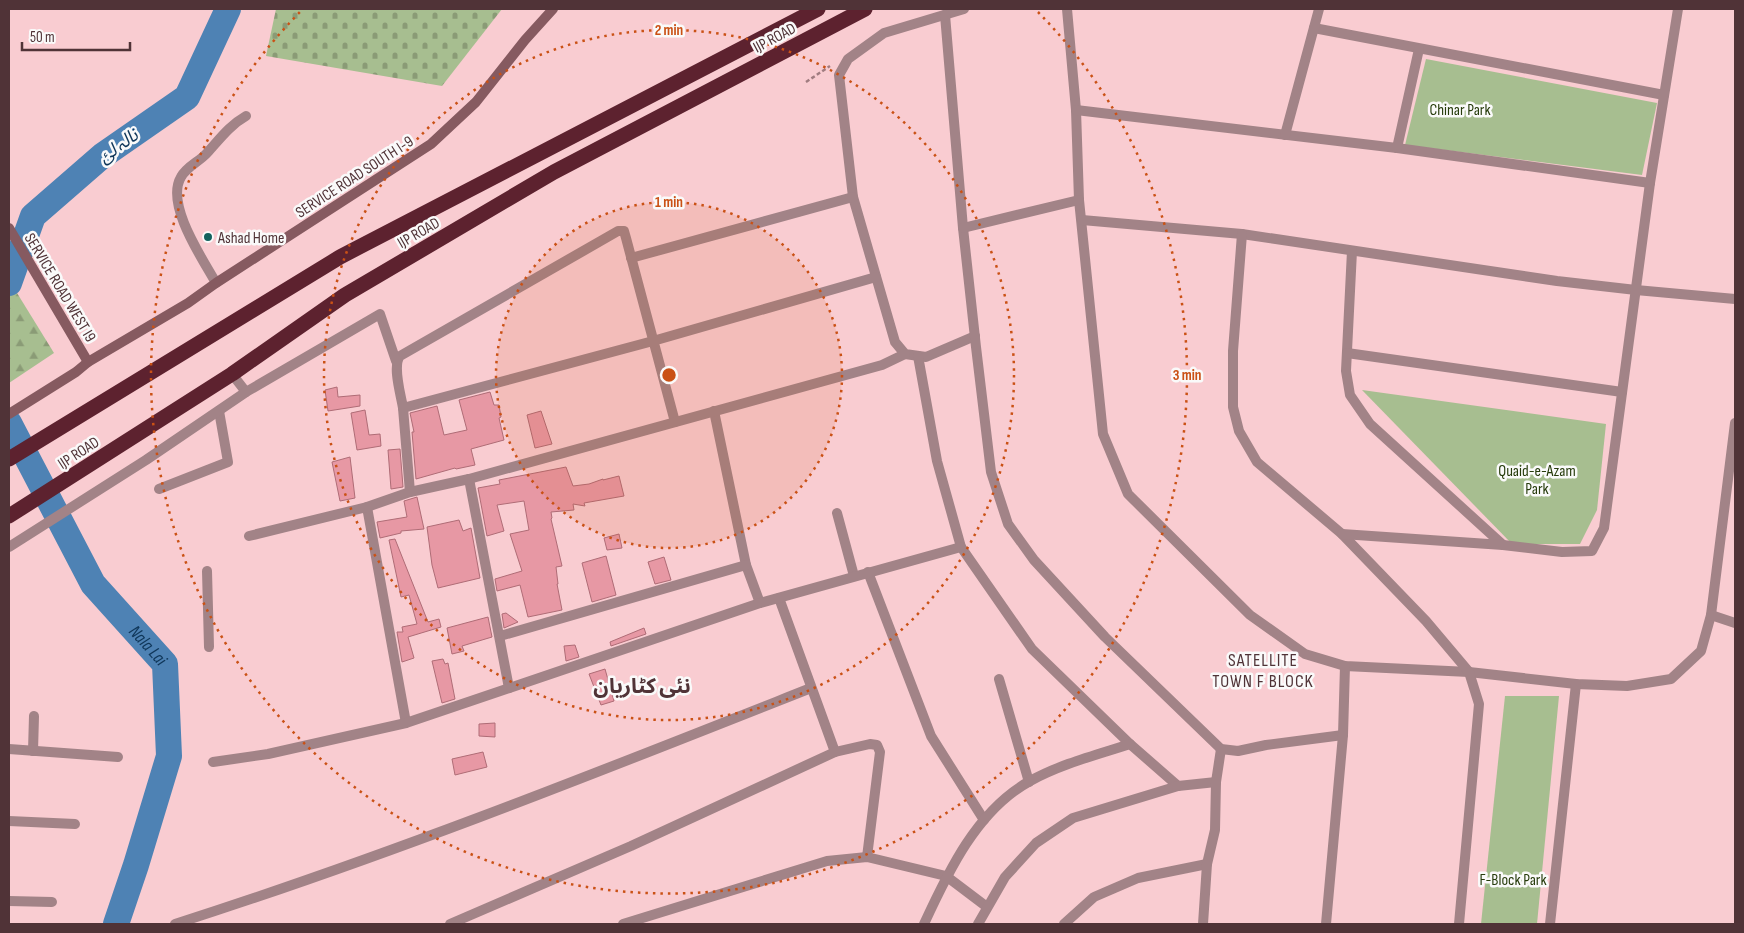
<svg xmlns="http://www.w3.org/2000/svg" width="1744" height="933" font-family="'Sofia Sans Condensed','Noto Sans Arabic',sans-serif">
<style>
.forest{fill:url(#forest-firs)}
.cemetery{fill:url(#cemetery-stones)}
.park{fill:#a7be90}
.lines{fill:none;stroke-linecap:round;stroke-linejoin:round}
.river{stroke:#4e82b4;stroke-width:26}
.building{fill:#e798a4;stroke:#af6c76}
.path{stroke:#a07c80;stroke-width:2.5;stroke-dasharray:4 2.5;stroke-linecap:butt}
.street{stroke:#a28387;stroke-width:10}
.secondary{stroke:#865a60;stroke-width:10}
.highway{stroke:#5d222f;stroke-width:15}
.ring{fill:none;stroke:#ca5115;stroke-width:2.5;stroke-dasharray:2.5 5}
.poi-dot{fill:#13625e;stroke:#fafafa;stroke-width:2}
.labels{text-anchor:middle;stroke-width:5;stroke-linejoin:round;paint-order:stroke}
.street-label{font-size:16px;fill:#503337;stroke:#fafafa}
.park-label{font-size:16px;fill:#273c0c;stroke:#fafafa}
.poi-label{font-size:16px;fill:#503337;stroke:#fafafa;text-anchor:start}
.water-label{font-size:18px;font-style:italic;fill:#0f3659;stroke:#fafafa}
.neighbourhood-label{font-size:18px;letter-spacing:1px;fill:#503337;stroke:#fafafa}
.district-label{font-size:21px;font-weight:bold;fill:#503337;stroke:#fafafa}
.centre{fill:#ca5115;stroke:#fafafa;stroke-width:2.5}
.ring-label{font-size:15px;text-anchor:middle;font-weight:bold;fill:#ca5115;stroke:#fafafa;stroke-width:5;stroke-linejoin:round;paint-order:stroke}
</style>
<defs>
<pattern id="forest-firs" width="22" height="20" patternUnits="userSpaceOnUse" patternTransform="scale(1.25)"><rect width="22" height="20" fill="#a7be90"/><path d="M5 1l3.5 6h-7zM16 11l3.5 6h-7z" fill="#8a9b76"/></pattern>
<pattern id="cemetery-stones" width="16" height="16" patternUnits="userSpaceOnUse" patternTransform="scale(1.25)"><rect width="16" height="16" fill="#a7be90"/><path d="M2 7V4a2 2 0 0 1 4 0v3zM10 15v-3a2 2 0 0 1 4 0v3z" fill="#8a9b76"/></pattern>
</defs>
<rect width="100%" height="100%" fill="#f9ccd1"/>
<polygon class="forest" points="9,280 54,353 9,383"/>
<polygon class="cemetery" points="276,9 502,9 442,86 266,56"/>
<g class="park">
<polygon points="1426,59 1657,103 1642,175 1405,145"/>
<polygon points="1362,390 1606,424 1597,510 1580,544 1512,544"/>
<polygon points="1505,696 1559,696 1537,924 1481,924"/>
</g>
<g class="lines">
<g class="river">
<polyline points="9,283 33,216 102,156 187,97 228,9"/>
<path id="s1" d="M9,423L93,584L165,664L169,756L136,865L116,924"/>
</g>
</g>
<g class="building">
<polygon points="337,387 338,397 360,395 360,406 328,411 325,390"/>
<polygon points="490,392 494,405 499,405 501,417 499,418 504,440 471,449 475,465 456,469 455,468 416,479 412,432 414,432 410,413 437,406 444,435 467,430 459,400"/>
<polygon points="365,410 369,435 380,434 381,446 357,450 351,413"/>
<polygon points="541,411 552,444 535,448 527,415"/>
<polygon points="400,449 403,487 391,489 388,450"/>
<polygon points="350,457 355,498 340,501 332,462"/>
<polygon points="566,467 573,486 589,484 603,479 603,480 619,476 624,496 584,503 585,506 573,504 574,510 551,512 552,518 551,519 562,566 556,567 558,584 557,584 562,610 528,617 520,585 497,591 495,579 522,571 510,534 529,530 524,501 497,505 504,531 487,536 478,488 500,484 499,480"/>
<polygon points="417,497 424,529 401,531 401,533 380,538 377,522 407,517 404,501"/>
<polygon points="459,520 463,531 471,528 480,578 438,588 432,565 427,527"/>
<polygon points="619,534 622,548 607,550 604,538"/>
<polygon points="395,539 428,622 439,619 441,627 408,637 414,658 402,662 397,632 403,632 402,627 417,624 409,595 401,597 389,540"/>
<polygon points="606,556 616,595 592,602 582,563"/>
<polygon points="664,557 671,580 655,584 648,562"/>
<polygon points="506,613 518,622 504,628 502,614"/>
<polygon points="488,617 492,637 462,646 464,651 452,654 447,628"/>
<polygon points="644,628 646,634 611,646 610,642"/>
<polygon points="575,645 579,657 566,661 564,646"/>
<polygon points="443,659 445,664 448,663 455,699 442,703 432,661"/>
<polygon points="605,669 614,701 601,705 589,674"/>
<polygon points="495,723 495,737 479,736 479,724"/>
<polygon points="483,752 487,767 455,775 452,759"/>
</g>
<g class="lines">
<polyline class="path" points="806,82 830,66"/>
<g class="street">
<polyline points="964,9 884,33 848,59 839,75 853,197 895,342 905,354 926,357 975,336"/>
<polyline points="1067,9 1076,110 1079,200 1103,434 1128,494 1250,615 1305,654 1345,666 1469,672 1576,684 1627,686 1671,679 1701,651 1711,615 1735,423"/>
<polyline points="945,15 963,228 976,347 991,472 1008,524 1034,560 1105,637 1221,749 1238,751 1266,745 1343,735"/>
<polyline points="1314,28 1664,95"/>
<polyline points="1076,110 1397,148 1650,183"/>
<polyline points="1285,135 1319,9"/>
<polyline points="1397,148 1419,49"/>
<polyline points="1082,220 1242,234 1557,281 1636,290 1735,299"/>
<polyline points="963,228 1079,200"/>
<polyline points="1242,234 1233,351 1233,407 1239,431 1257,462 1342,534 1426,621 1469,672 1479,704 1459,924"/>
<polyline points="1352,251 1346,371 1350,395 1370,424 1503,545"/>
<polyline points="631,258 853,197"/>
<path d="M216,283C202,258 165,204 181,177C187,166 199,162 207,153C219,140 230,125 246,116"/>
<polyline points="1347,353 1622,392"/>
<polyline points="918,356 937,461 961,547"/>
<polyline points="232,374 246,392"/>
<polyline points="403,408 410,492"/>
<polyline points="714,411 746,565 760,603"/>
<path d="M675,422L626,238L624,231H618L400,356C392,366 401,395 403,408L653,341L876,277"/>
<polyline points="469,479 509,688"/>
<polyline points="159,489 228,462 219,411"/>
<polyline points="367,507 406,723"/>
<polyline points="837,513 854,576"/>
<polyline points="1342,534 1503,545 1562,552 1592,551 1604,528 1650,183 1678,9"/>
<polyline points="249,536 367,507 410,492 469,479 882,365 905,354"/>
<polyline points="9,547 146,460 246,392 380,314 396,361"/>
<polyline points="207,571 209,647"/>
<polyline points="868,572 931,736 984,820"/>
<polyline points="779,598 835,752"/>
<polyline points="1711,615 1735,623"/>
<polyline points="500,636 746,565"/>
<polyline points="999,679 1029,782"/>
<polyline points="9,749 118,757"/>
<polyline points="33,751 34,716"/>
<polyline points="213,762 268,754 406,723 760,603 961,547 1032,649 1130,744 1178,786"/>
<polyline points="9,821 75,824"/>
<polyline points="9,901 52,902"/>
<path d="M175,924C391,855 601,771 811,688"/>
<polyline points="450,924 631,846 835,752 870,744 877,745 880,752 867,857"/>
<polyline points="623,924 827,861 867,857 946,876 987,907"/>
<path d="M924,924C948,872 977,810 1030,781C1061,764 1096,755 1130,744"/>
<polyline points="978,924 1005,877 1036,843 1073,818 1178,786 1216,782"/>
<polyline points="1064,924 1094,897 1138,878 1207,864"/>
<polyline points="1203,924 1207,864 1215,830 1216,782 1221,749"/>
<polyline points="1326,924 1343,735 1345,666"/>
<polyline points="1550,924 1576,684"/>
</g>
<g class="secondary">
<polyline points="9,228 88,362"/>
<polyline points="9,414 76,372 88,362 188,303 216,283 431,144 476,102 525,40 553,9"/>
</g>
<g class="highway">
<polyline points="9,459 340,257 818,9"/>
<polyline points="9,516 232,374 345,295 554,172 865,9"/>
</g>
</g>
<circle cx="669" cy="375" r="173" fill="#ca5115" fill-opacity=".12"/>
<g class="ring">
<circle cx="669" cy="375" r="173"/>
<circle cx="669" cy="375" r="345"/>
<path d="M1038 12A518 518 0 1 1 300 12"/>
</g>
<circle class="poi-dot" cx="208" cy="237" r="5"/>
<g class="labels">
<g class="street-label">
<text transform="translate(774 37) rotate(-28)" y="6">IJP ROAD</text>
<text transform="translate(354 176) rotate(-33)" y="6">SERVICE ROAD SOUTH I-9</text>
<text transform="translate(418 232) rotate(-30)" y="6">IJP ROAD</text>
<text transform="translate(61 287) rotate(59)" y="6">SERVICE ROAD WEST I9</text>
<text transform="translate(78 452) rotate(-33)" y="6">IJP ROAD</text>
</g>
<g class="park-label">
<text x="1460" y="115">Chinar Park</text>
<text x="1537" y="476">Quaid-e-Azam<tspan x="1537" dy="18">Park</tspan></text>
<text x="1513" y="885">F-Block Park</text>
</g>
<g class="poi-label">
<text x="218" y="243">Ashad Home</text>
</g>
<g class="water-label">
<text transform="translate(118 146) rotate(-36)" y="6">نالہ لئ</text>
<text dy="6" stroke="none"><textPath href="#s1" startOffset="264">Nala Lai</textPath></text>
</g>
<g class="neighbourhood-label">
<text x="1263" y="666">SATELLITE<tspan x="1263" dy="21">TOWN F BLOCK</tspan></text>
</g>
<g class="district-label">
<text x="642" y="693">نئی کٹاریان</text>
</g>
</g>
<circle cx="669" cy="375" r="8" class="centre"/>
<g class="ring-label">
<text x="669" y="35">2 min</text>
<text x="669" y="207">1 min</text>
<text x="1187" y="380">3 min</text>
</g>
<rect width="1744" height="933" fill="none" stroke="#503337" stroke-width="20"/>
<path d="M22 42v8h108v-8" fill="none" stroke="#503337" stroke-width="2.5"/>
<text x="30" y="42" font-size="15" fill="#503337" stroke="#fafafa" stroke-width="4" paint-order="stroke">50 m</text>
</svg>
